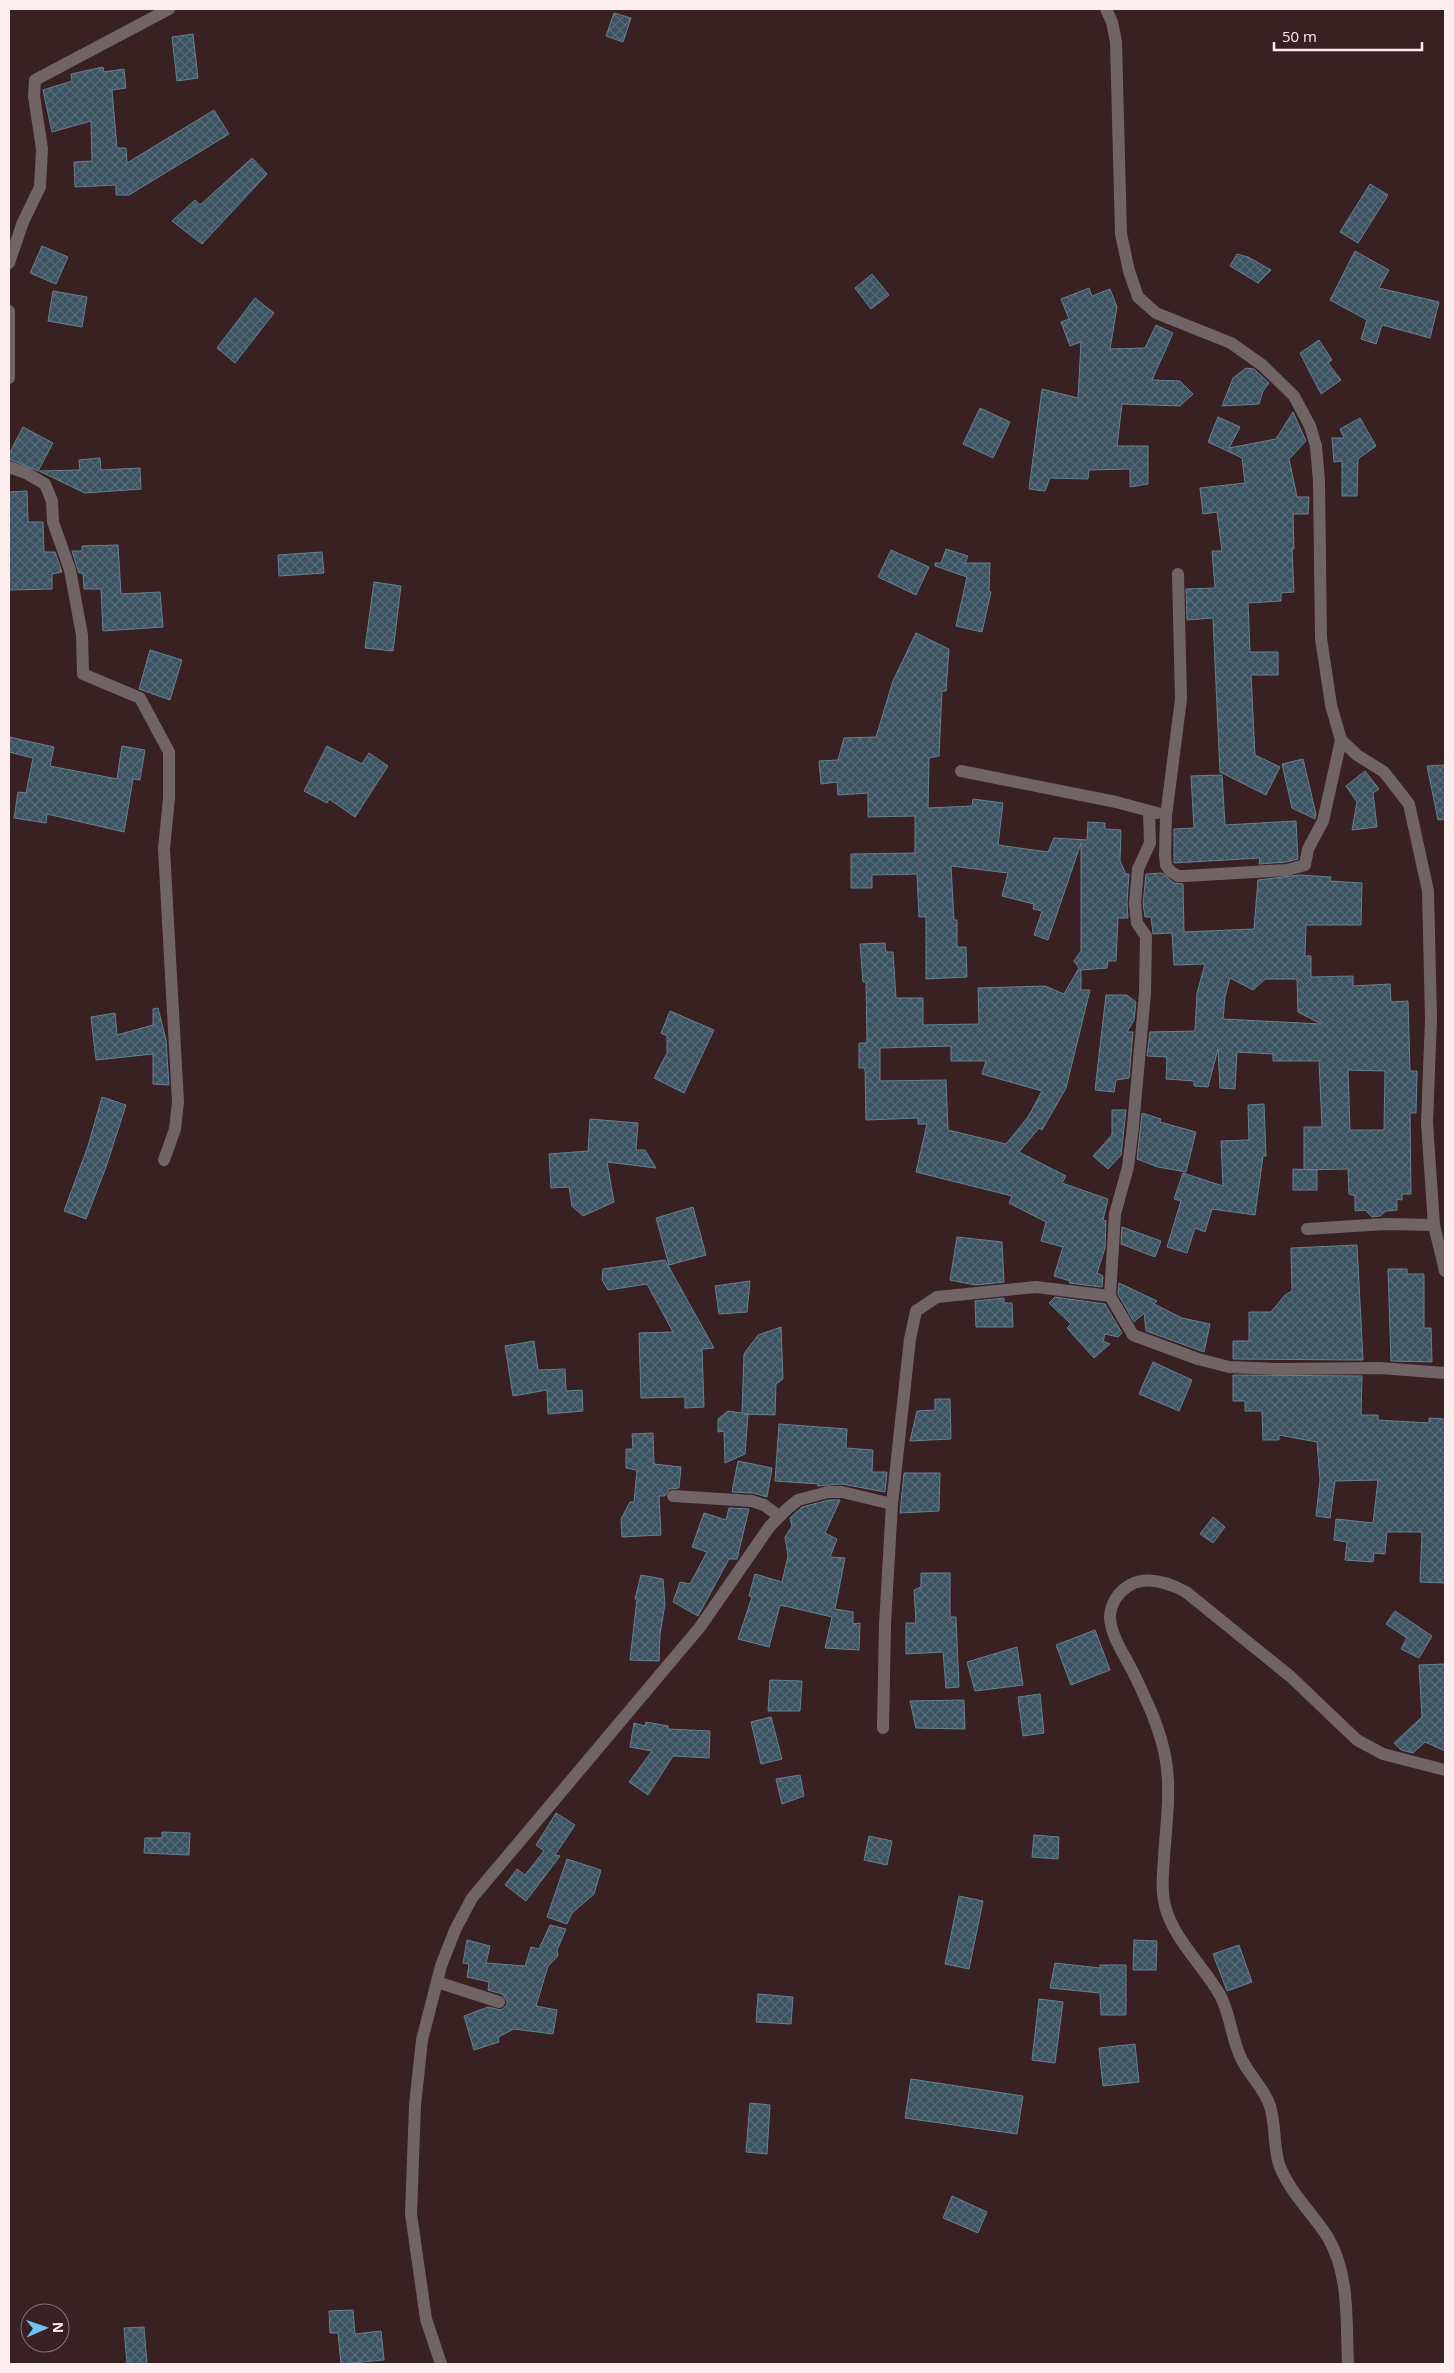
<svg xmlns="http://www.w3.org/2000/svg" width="1454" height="2373" font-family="'Open Sans',sans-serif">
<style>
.building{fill:url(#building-cross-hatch);stroke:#678090;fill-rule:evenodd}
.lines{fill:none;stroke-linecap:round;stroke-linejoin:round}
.minor{stroke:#716466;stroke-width:12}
</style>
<defs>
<pattern id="building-cross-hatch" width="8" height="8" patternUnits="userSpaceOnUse" patternTransform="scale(1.25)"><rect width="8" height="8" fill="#3b5261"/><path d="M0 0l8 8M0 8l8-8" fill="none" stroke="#586b78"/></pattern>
</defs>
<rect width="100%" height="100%" fill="#382023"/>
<g class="building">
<polygon points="614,13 631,18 623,42 606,36"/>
<polygon points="193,34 198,78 177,81 172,37"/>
<polygon points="103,67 104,72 124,69 126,88 112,90 117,148 126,148 127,163 214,110 229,134 129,195 116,195 116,185 75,187 74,162 92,161 91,121 52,132 43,90 72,81 71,74"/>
<polygon points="252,158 267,174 202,244 172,221 195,200 200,205"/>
<polygon points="1370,184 1388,195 1358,243 1340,232"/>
<polygon points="42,246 68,257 56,284 30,273"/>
<polygon points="1355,251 1389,270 1379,288 1439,302 1430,338 1382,325 1376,344 1361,339 1367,320 1330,300"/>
<polygon points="1237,254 1248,257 1271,270 1258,283 1230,266"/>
<polygon points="872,274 889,295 871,309 855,288"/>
<polygon points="1089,288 1092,296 1110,289 1117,307 1110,349 1145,348 1156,325 1173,333 1152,380 1180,381 1193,394 1180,406 1122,404 1117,446 1148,446 1148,484 1130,487 1130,469 1089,470 1088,479 1050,478 1045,491 1029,489 1042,389 1078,398 1081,342 1070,346 1061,322 1069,319 1061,299"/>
<polygon points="53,291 87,297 82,327 48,321"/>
<polygon points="255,298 274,313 235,363 217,348"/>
<polygon points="1319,340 1332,360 1328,363 1341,380 1321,394 1300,353"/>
<polygon points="1246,368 1254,369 1269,383 1263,391 1259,404 1222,406 1233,378"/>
<polygon points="980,408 1010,422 993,458 963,444"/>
<polygon points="1293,412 1306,441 1289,459 1292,473 1297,497 1309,497 1308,514 1293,514 1294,549 1292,549 1294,592 1281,593 1281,601 1248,603 1250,652 1278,652 1278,675 1251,675 1255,755 1280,767 1266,795 1220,772 1213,618 1187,620 1186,589 1215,588 1212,551 1222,551 1217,512 1203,514 1200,488 1245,483 1242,458 1208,442 1218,417 1240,427 1229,448 1276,439"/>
<polygon points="1360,418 1376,446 1358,459 1357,496 1342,496 1342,461 1334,462 1332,438 1344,438 1340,429"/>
<polygon points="23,427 53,443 38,471 9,459 9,454"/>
<polygon points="100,458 101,470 140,468 141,489 85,493 39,471 80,470 79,460"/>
<polygon points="27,491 28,522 43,522 44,552 55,552 62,572 52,574 52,589 9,590 9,492"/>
<polygon points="118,545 121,594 160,592 163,627 103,631 101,589 84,589 83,573 79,573 72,551 82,551 82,546"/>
<polygon points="946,549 968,556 965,563 990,563 989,591 991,592 982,632 956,626 967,577 935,566 935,563 941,563"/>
<polygon points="891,550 929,567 916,595 878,577"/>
<polygon points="322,552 324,573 279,576 278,555"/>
<polygon points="374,582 401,586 393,651 365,648"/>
<path d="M916,633L949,649L946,691H942L939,756L929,758L928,808L972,806L973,799L1003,803L998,845L1048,852L1054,838L1087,840L1088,822L1105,823V829L1121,830L1120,861L1126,874H1129L1127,903L1128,918H1118L1116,961H1108L1107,968L1081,970V990H1090L1066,1088L1042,1130L1039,1128L1019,1152L1066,1176L1062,1183L1108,1199L1103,1220L1106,1221L1105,1248L1097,1273L1103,1276L1102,1287L1069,1283L1070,1281L1054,1276L1063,1247L1041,1241L1046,1222L1009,1203L1012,1196L916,1172L927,1124H918V1118L866,1120L865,1068H859V1043H867L866,982H863L860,944L885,943L886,952H893L896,998H923V1025L979,1024L978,988L1045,986L1064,994L1079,968L1074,961L1081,951V843L1048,940L1034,935L1042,911L1033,909L1034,904L1002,896L1008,873L951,866L954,920H957V947H966L967,977L926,979V917H919L917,874L872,875V888H851V854L915,853V816L868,817V793L838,795L837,782L821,784L819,761L838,760L844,738L876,737L893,681ZM951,1046V1061H986L982,1074L1042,1091L1028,1117L1006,1144L948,1130L946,1080L880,1081V1048Z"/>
<polygon points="150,650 182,660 170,700 139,689"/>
<polygon points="9,737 54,747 50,766 117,779 122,746 145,750 140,780 133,779 124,832 47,814 46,823 14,818 18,792 26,793 33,758 9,752"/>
<polygon points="327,746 362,764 369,753 388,766 355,817 329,799 327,803 304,791"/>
<polygon points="1303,759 1316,814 1315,819 1292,808 1282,764"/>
<polygon points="1445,765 1445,819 1438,820 1427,766"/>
<polygon points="1365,771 1379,789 1373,793 1377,827 1352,830 1357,802 1346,786"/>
<polygon points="1222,775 1225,825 1296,821 1298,859 1286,862 1259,864 1260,858 1174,863 1174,829 1194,828 1191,776"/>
<path d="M1162,873L1174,883L1183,884L1184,932L1254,929L1258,880L1299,875L1331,877L1330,881L1362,883L1361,925H1306L1305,956H1311V977L1353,976V986L1390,984L1391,1002L1408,1001L1410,1071H1417L1416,1113H1410L1411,1194H1402V1200L1397,1199V1210L1386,1211L1380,1216L1372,1217L1365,1210L1355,1211V1196L1349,1194L1348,1169L1304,1170V1127H1322L1319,1061H1273V1054L1237,1052L1235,1089L1220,1088L1218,1049L1208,1087L1194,1086V1081L1166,1079L1167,1057L1147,1056L1150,1032L1195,1031L1197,993L1205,964L1174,965L1172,933L1153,934L1151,917H1145L1143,904L1146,874ZM1230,978L1253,990L1265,979H1297L1298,1012L1321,1024L1223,1019L1225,997ZM1348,1070L1385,1071L1384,1130H1350Z"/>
<polygon points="1106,995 1127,995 1136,1002 1134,1020 1127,1032 1133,1032 1129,1078 1116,1080 1114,1092 1095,1090"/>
<polygon points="158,1008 166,1040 169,1085 153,1084 153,1054 96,1060 91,1017 115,1013 117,1035 153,1025 153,1009"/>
<polygon points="670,1011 714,1030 684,1093 654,1078 667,1053 667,1036 661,1033"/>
<polygon points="102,1097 126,1105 106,1167 86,1219 64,1211 88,1146"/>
<polygon points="1264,1104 1266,1156 1263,1156 1255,1215 1212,1209 1205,1232 1195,1228 1187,1253 1167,1247 1181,1201 1174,1199 1183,1173 1223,1186 1221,1141 1249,1140 1248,1105"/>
<polygon points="1112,1110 1126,1110 1121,1155 1108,1169 1093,1156 1112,1135"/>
<polygon points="1142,1113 1161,1119 1160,1122 1196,1132 1186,1172 1158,1167 1137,1159"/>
<polygon points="590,1119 638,1123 636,1150 645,1150 656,1168 607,1162 614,1202 583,1216 572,1206 569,1187 551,1188 549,1154 588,1151"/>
<polygon points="1293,1169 1317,1170 1317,1190 1293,1190"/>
<polygon points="693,1207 706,1255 669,1265 656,1218"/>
<polygon points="1122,1227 1161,1241 1155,1257 1121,1244"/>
<polygon points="957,1237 1002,1242 1004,1282 975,1285 950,1280"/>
<polygon points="1357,1245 1363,1360 1233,1359 1233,1341 1249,1341 1249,1312 1271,1312 1285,1295 1292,1291 1291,1248"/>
<polygon points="665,1260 714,1348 702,1349 704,1407 685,1408 685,1397 641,1398 639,1333 673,1332 647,1284 608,1290 602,1280 603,1269"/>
<polygon points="1388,1269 1407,1269 1407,1274 1424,1274 1424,1328 1431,1328 1432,1362 1391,1361"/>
<polygon points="750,1281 747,1312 719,1314 715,1286"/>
<polygon points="1119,1283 1157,1301 1154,1304 1182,1318 1210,1324 1204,1352 1146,1331 1144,1313 1134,1322 1118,1294"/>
<polygon points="1055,1297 1105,1304 1122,1333 1118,1337 1105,1334 1103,1341 1110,1344 1094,1358 1067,1328 1071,1324 1049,1303"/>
<polygon points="1004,1298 1004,1303 1012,1303 1013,1327 976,1327 975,1301"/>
<polygon points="781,1327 783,1379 776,1384 775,1415 744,1414 748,1414 745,1454 725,1463 724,1431 718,1432 718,1419 728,1411 742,1413 744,1354 758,1335"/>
<polygon points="534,1341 538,1370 565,1369 566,1391 582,1390 583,1411 548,1414 547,1390 513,1396 505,1346"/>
<polygon points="1153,1362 1192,1380 1179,1411 1139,1394"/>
<polygon points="1233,1375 1362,1376 1361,1415 1378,1415 1378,1420 1429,1423 1429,1418 1445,1419 1445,1583 1420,1582 1422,1532 1387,1532 1385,1554 1374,1553 1373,1562 1345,1560 1347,1542 1334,1540 1336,1519 1373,1523 1378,1480 1335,1481 1330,1518 1316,1516 1320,1480 1317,1442 1279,1435 1279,1440 1263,1440 1262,1411 1245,1411 1245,1401 1233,1401"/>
<polygon points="935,1399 950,1399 951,1439 910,1441 917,1411 935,1410"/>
<polygon points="779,1424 847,1429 846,1448 873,1450 872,1472 887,1472 885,1492 842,1484 817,1486 819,1484 775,1481"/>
<polygon points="653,1433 654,1464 681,1467 679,1488 669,1489 665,1496 659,1496 661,1535 622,1537 621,1519 630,1502 634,1502 637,1470 626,1468 626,1449 633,1449 632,1434"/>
<polygon points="738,1461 772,1468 767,1497 753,1493 732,1492"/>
<polygon points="904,1473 940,1473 939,1511 900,1513"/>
<polygon points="829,1500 840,1500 825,1533 837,1539 830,1557 845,1558 835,1609 853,1612 853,1624 860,1623 859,1650 825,1648 832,1617 780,1605 769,1647 738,1639 752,1597 749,1596 755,1574 782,1582 788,1556 785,1537 792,1526 790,1518 802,1507"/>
<polygon points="729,1508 749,1509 737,1559 729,1559 698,1616 673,1602 680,1582 690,1584 707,1552 692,1547 704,1513 726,1520"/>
<polygon points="1213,1517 1225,1527 1213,1543 1200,1534"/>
<polygon points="921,1573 950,1573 950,1617 956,1617 959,1687 946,1688 943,1652 906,1654 906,1623 916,1623 914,1590 921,1587"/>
<polygon points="641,1575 663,1579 665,1604 660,1634 659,1661 630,1660 637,1599 635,1599"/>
<polygon points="1395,1611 1432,1636 1419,1658 1401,1649 1407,1638 1386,1624"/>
<polygon points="1095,1630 1110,1670 1071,1685 1056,1645"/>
<polygon points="1017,1647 1023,1685 975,1691 967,1662"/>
<polygon points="1445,1664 1445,1751 1425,1742 1413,1753 1401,1750 1394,1743 1422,1717 1419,1665"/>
<polygon points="770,1680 802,1681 800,1711 768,1711"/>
<polygon points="1040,1694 1044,1733 1023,1736 1018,1697"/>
<polygon points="964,1700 965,1729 916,1728 910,1701"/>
<polygon points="771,1717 782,1759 761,1764 751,1722"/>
<polygon points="646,1722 668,1726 668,1729 710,1731 709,1758 673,1756 648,1795 629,1782 652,1751 630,1747 634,1723 645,1726"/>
<polygon points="800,1775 804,1796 782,1804 776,1779"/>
<polygon points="556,1813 575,1825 555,1855 560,1856 526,1901 505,1885 517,1869 525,1875 544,1851 536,1845"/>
<polygon points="162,1832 190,1833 189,1855 144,1853 145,1838 162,1838"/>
<polygon points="1034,1835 1059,1837 1058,1859 1032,1857"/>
<polygon points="869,1836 892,1841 887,1865 864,1860"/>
<polygon points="567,1859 601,1870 594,1894 572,1913 567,1924 547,1917"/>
<polygon points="959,1896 983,1901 969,1969 945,1964"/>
<polygon points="550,1925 566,1929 557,1950 558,1956 548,1966 536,2006 557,2010 553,2034 514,2029 498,2037 499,2042 474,2050 464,2016 488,2007 501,2010 507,2005 507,2001 502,1994 488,1990 489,1982 467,1977 469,1964 463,1963 467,1940 490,1946 486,1963 525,1966 531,1947 539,1949"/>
<polygon points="1134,1940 1157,1941 1156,1970 1133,1970"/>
<polygon points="1239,1945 1252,1982 1227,1991 1213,1954"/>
<polygon points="1055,1963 1100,1968 1100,1965 1126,1965 1126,2015 1101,2015 1100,1993 1050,1988"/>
<polygon points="758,1994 793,1997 791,2024 756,2022"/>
<polygon points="1039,1999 1063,2002 1055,2063 1032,2060"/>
<polygon points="1135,2044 1139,2082 1103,2086 1099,2048"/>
<polygon points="911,2079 1023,2096 1017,2134 905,2118"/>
<polygon points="750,2103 770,2105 767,2154 746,2152"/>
<polygon points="952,2196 987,2212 978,2233 943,2218"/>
<polygon points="353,2310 355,2334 381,2331 384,2360 341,2364 338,2333 330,2333 329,2311"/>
<polygon points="144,2327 147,2364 127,2364 124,2328"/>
</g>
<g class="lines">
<g class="minor">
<polyline points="1106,9 1112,22 1116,42 1121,234 1129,271 1138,297 1156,313 1231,343 1262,365 1294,396 1310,426 1316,446 1319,481 1321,638 1331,705 1341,740 1357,755 1384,772 1409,804 1428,891 1431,1018 1427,1123 1434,1225 1445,1271"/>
<polyline points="9,263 23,222 40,187 42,149 34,96 35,80 169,9"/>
<polyline points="9,311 9,378"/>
<polyline points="9,467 26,473 45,484 52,501 53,522 70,570 82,635 83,674 140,698 169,752 169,798 164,849 178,1102 175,1129 164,1160"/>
<polyline points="1178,574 1181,699 1166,816 1165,855 1166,865 1170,871 1178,876 1185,876 1287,870 1305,865 1308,849 1323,821 1341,740"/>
<polyline points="961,771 1116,802 1157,813"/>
<polyline points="1307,1229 1385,1224 1434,1225"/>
<polyline points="1110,1296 1115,1214 1128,1167 1133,1126 1145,993 1146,936 1137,923 1135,904 1138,869 1150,843 1149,812"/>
<polyline points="673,1496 752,1501 764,1505 779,1516"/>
<polyline points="883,1728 885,1624 892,1504"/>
<polyline points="437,1982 499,2002"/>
<polyline points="441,2364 426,2319 411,2214 415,2105 422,2040 441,1966 455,1930 472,1898 700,1627 770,1526 787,1509 798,1500 828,1492 842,1492 892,1504 910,1339 916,1311 937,1297 1036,1287 1110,1296 1133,1335 1198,1359 1229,1367 1277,1369 1380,1368 1445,1373"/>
<path d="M1348,2364C1346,2322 1350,2273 1327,2236C1312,2213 1288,2190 1279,2164C1273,2145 1276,2125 1270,2106C1264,2088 1250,2076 1242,2060C1231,2039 1231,2015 1220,1995C1204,1967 1173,1938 1165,1906C1161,1890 1163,1874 1164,1857C1166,1826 1171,1793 1166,1761C1161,1730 1147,1701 1133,1672C1125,1656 1111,1636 1110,1618C1110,1604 1118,1592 1130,1585C1148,1575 1169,1583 1186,1592L1291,1677L1357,1740L1383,1754L1445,1770"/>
</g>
</g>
<rect width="1454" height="2373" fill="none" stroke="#feedef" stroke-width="20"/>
<g transform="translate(45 2328) rotate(88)"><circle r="24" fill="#382023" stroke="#877275"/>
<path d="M0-4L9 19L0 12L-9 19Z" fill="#6fc2f4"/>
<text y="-8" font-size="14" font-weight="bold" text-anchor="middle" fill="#feedef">N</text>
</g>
<path d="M1274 42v8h148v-8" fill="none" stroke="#feedef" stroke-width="2.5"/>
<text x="1282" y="42" font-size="15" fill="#feedef" stroke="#382023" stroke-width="4" paint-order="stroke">50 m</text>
</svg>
